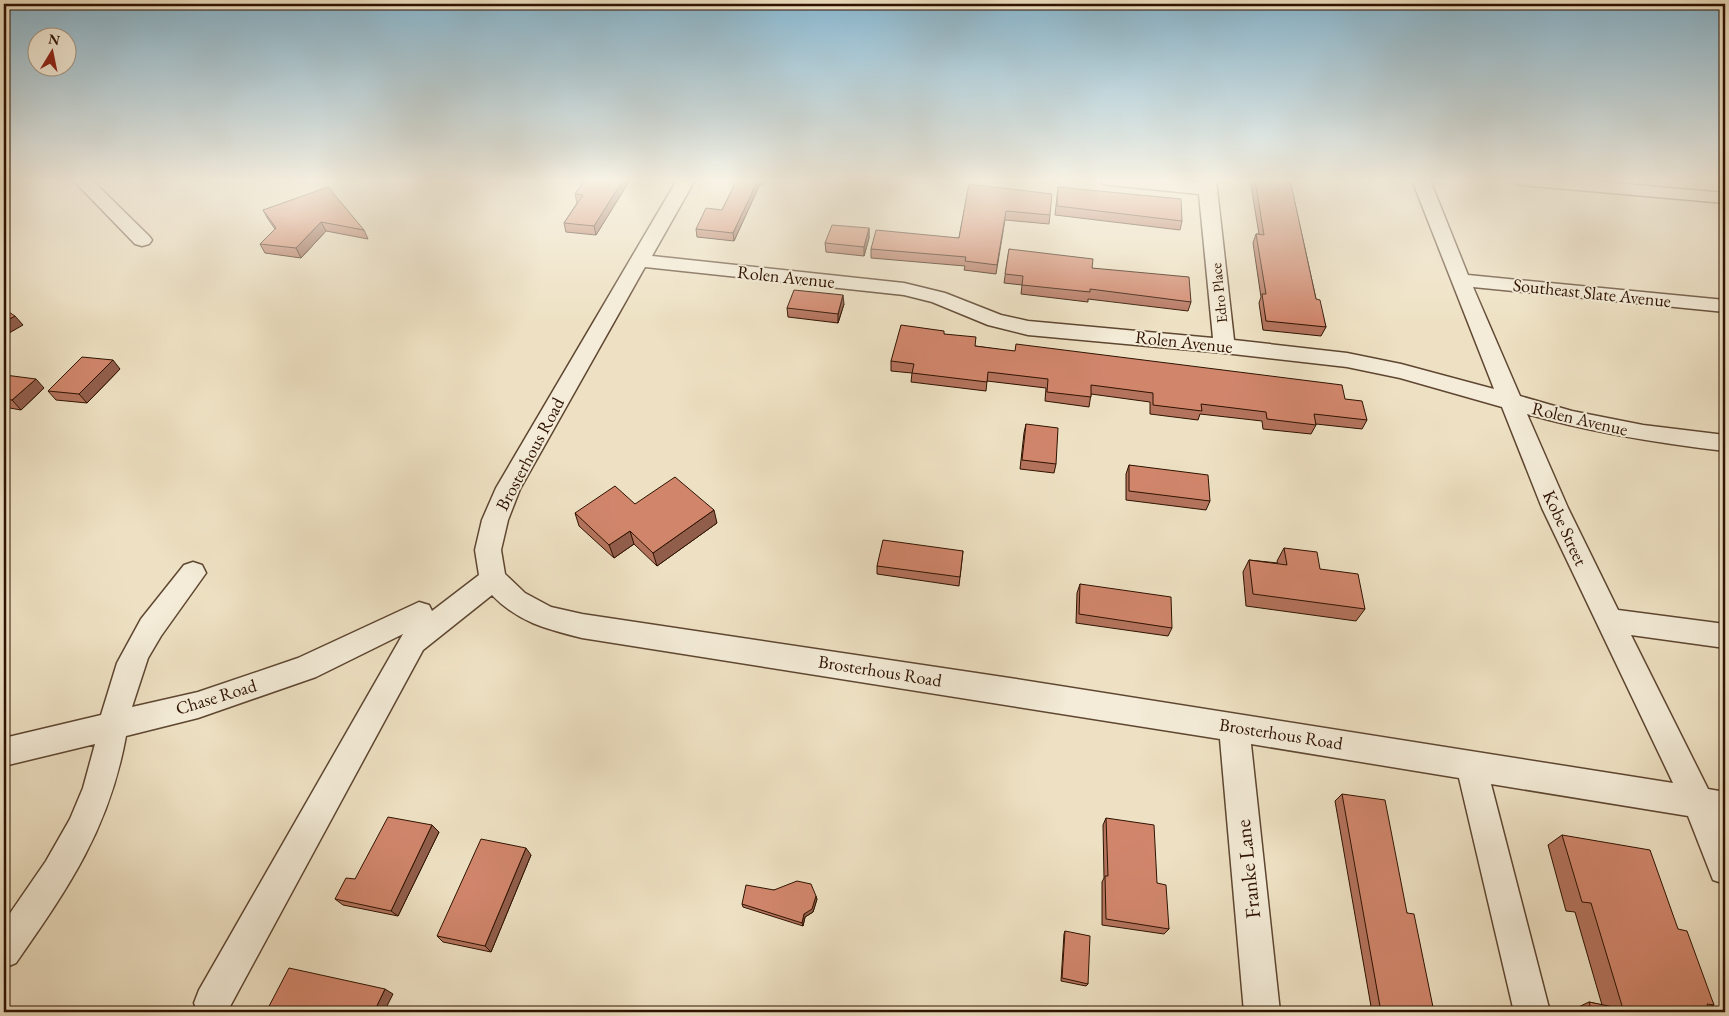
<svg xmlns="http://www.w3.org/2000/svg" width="1729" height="1016" font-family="'EB Garamond',serif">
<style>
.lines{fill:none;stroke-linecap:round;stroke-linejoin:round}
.minor-casing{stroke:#5e4631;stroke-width:3}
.minor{fill:#f4ecd8;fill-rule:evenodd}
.wall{fill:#b4735d;stroke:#2e1200}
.shaded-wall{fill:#925e4c;stroke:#2e1200}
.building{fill:#d1866c;stroke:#2e1200}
.labels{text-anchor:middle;stroke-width:4;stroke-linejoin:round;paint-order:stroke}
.far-street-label{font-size:15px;fill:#2e1200;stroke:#f4ecd8}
.street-label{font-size:18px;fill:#2e1200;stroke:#f4ecd8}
.near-street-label{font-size:21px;fill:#2e1200;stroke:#f4ecd8}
</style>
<rect width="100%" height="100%" fill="#eee1c3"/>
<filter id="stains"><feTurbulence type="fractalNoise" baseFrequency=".004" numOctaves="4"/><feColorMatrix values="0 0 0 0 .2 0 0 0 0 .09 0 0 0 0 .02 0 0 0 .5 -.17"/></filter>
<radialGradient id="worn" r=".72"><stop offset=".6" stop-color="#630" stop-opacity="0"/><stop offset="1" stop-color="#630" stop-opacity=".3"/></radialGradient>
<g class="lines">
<defs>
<g id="minor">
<polygon points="73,180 92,180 149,236 152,240 149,244 142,246 135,244"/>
<path d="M677,180H695L652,256L904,283L945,293L1001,315L1028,321L1213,338L1199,194L1109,185L1103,184L1100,180H1166L1198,183V180H1216L1234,340L1347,353L1401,364L1494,389L1412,180H1430L1468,275L1725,300V312L1473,287L1520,396L1572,411L1643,425L1725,435V451C1658,443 1593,433 1527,414L1568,508L1618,610L1725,624V648L1631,635L1708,789L1725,792V822H1722L1725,829V884L1713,880L1688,816L1491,784L1550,1012H1514L1459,778L1251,744L1280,1012H1244L1220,739L582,638C546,629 518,622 492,595L423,650L227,1012H198L194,1003L199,990L403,634L316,677L198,718L126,736C109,829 69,887 16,963L4,968V922L46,861L70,819L83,788L95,744L4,766V738L101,715L117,663L141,619L184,565L193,562L202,565L206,573L161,636L148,658L132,707L198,692L298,658L419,602L429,605L432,611L479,575L475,550L482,520L496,488ZM645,267L904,295L932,302L988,325L1028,335L1224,353L1347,367L1400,378L1502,407L1542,508L1673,783L1003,677L582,614L551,607L525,593L505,574L501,550L508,520L520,489Z"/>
<polygon points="1513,180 1580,180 1725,193 1725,203 1522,185 1516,184"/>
</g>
</defs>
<use href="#minor" class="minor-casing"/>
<use href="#minor" class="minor"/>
</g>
<g class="wall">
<polygon points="585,180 630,180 596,235 566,232 564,223 577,203 575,194"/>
<polygon points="737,180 765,180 763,185 760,184 734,241 697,237 696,229 722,210"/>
<polygon points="1250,180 1290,180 1316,299 1326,327 1321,336 1263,330 1259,303 1261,297 1253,243 1256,234 1259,234"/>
<polygon points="969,184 1050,215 1049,224 1005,220 996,274 964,270 965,266 871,258 871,249 959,238"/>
<polygon points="1058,187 1182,221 1180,230 1055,215"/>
<polygon points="263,210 364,230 368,239 326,231 301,258 265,253 260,244 275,229 268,219"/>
<polygon points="869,228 869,238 864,256 826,252 825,243"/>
<polygon points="1009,249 1092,268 1191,302 1188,311 1088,299 1088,302 1021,294 1022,285 1004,283"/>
<polygon points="844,304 838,323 788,317 787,308"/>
<polygon points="944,334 975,346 1345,399 1367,420 1362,429 1316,424 1316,425 1311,434 1263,429 1262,421 1200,414 1198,420 1150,414 1150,402 1091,394 1089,407 1045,401 1046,388 987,381 986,391 911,382 912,373 891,371 891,361"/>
<polygon points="120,369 87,403 56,400 48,391"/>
<polygon points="4,375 44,388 21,410 4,407"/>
<polygon points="1026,424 1056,464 1054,473 1020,469 1024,433"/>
<polygon points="1129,465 1210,501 1206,510 1126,500 1126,474"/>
<polygon points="635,504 717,523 657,566 634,544 614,558 579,526 575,513"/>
<polygon points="1284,548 1320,569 1365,609 1356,621 1246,606 1243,572 1249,560 1278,563 1277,561"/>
<polygon points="963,551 959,586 877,574 877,566"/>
<polygon points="1080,584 1172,628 1168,636 1076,623 1077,593"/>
<polygon points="1342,794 1407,913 1434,1012 1372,1012 1335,801"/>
<polygon points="1106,818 1157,883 1169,929 1164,934 1102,925 1102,882 1104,878 1103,825"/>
<polygon points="432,825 439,832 398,916 343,905 335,899 355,879"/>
<polygon points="1562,835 1678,929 1714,1005 1708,1007 1710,1012 1573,1012 1572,1010 1589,1002 1602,1005 1575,912 1566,911 1548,845"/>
<polygon points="531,855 491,952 443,942 437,936"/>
<polygon points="774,890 817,899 813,912 805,917 803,926 743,907 742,904"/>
<polygon points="1065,931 1088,984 1086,986 1061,981 1064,934"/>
</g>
<g class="shaded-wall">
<polygon points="623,180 630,180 596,235 594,226"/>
<polygon points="758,180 760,180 760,184 734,241 733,233"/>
<polygon points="321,222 326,231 301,258 296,248"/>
<polygon points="869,228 869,238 864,256 864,247"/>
<polygon points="843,295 844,304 838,323 838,314"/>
<polygon points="15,316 23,325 4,336 4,322"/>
<polygon points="113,360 120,369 87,403 79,394"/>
<polygon points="36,379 44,388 21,410 12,400"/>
<polygon points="714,510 717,523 657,566 653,553"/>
<polygon points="630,531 634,544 614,558 609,545"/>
<polygon points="432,825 439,832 398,916 391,911"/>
<polygon points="526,848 531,855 491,952 485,946"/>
<polygon points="816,896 817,899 813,912 805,917 803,926 802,923 804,914"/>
<polygon points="385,989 393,994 384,1012 374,1012"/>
</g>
<g class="building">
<polygon points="585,180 623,180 594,226 564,223 583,195 575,194"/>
<polygon points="737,180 758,180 733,233 696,229 706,208 722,210"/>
<polygon points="1255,180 1290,180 1316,299 1320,300 1326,327 1266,321 1262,294 1266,294 1256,234 1264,235"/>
<polygon points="969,184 1052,194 1050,215 1006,211 997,265 965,261 966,257 871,249 876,230 959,238"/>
<polygon points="328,187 364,230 321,222 296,248 260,244 276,228 263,210"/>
<polygon points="1058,187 1181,199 1182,221 1057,206"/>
<polygon points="832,225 869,228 864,247 825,243"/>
<polygon points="1009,249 1093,259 1092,268 1189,277 1191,302 1090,289 1090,292 1022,285 1023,276 1005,274"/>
<polygon points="794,290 843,295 838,314 787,308"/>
<polygon points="4,309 15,316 4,322"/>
<polygon points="901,325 944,331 944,334 976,337 975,346 1015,351 1016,344 1342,385 1345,399 1362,401 1367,420 1314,414 1316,425 1267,419 1266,412 1201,404 1202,411 1153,405 1153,393 1091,385 1091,397 1047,392 1048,379 988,372 987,382 912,373 914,364 891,361"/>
<polygon points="82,357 113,360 79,394 48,391"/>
<polygon points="4,375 5,375 36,379 12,400 4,399"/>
<polygon points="1026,424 1058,428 1056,464 1022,460"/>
<polygon points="1129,465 1208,475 1210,501 1129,491"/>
<polygon points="675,477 714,510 653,553 630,531 609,545 575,513 615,486 635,504"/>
<polygon points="883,540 963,551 960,577 877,566"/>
<polygon points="1284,548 1317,552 1320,569 1358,574 1365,609 1253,594 1249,560 1287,565"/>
<polygon points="1080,584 1171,597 1172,628 1079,614"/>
<polygon points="1342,794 1385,800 1407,913 1414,914 1434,1012 1381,1012"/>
<polygon points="388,817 432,825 391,911 335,899 346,878 355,879"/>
<polygon points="1106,818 1154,825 1157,883 1166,885 1169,929 1106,919 1105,876 1108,876"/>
<polygon points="1562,835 1650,850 1678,929 1687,931 1714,1005 1707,1004 1710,1012 1592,1012 1589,1002 1623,1009 1591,903 1582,902"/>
<polygon points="481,839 526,848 485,946 437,936"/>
<polygon points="797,881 811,884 816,896 812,909 804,914 802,923 742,904 746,885 774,890"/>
<polygon points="1065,931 1090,936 1088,984 1062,978"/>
<polygon points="289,968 385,989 374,1012 266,1012"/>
</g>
<linearGradient id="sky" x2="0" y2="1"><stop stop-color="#89b8d1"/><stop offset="0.56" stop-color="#f7f2e4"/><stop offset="1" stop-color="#f7f2e4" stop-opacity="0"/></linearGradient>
<rect width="1729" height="322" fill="url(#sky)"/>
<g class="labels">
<g class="far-street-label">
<text transform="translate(1219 293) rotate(-96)" y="5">Edro Place</text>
</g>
<g class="street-label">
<text transform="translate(786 277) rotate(6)" y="6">Rolen Avenue</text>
<text transform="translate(1592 293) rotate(6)" y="6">Southeast Slate Avenue</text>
<text transform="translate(1184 342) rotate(6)" y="6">Rolen Avenue</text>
<text transform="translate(1580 419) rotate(13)" y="6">Rolen Avenue</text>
<text transform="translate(530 454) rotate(-62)" y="6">Brosterhous Road</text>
<text transform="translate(1565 528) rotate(65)" y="6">Kobe Street</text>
<text transform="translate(880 671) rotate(9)" y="6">Brosterhous Road</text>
<text transform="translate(216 697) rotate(-17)" y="6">Chase Road</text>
<text transform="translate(1281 734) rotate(9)" y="6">Brosterhous Road</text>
</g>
<g class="near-street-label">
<text transform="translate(1248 869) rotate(-96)" y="7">Franke Lane</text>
</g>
</g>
<rect width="1729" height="1016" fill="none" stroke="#eee1c3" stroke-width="20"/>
<rect x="5" y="5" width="1719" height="1006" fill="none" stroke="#2e1200" stroke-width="2.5"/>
<rect x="10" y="10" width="1709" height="996" fill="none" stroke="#2e1200"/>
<g transform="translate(52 52) rotate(10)"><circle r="24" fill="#f4ecd8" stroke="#a59582"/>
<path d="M0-4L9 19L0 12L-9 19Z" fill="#8f2418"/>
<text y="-8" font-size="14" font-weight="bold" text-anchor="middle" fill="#2e1200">N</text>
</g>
<rect width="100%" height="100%" filter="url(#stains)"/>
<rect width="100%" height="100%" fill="url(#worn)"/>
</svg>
